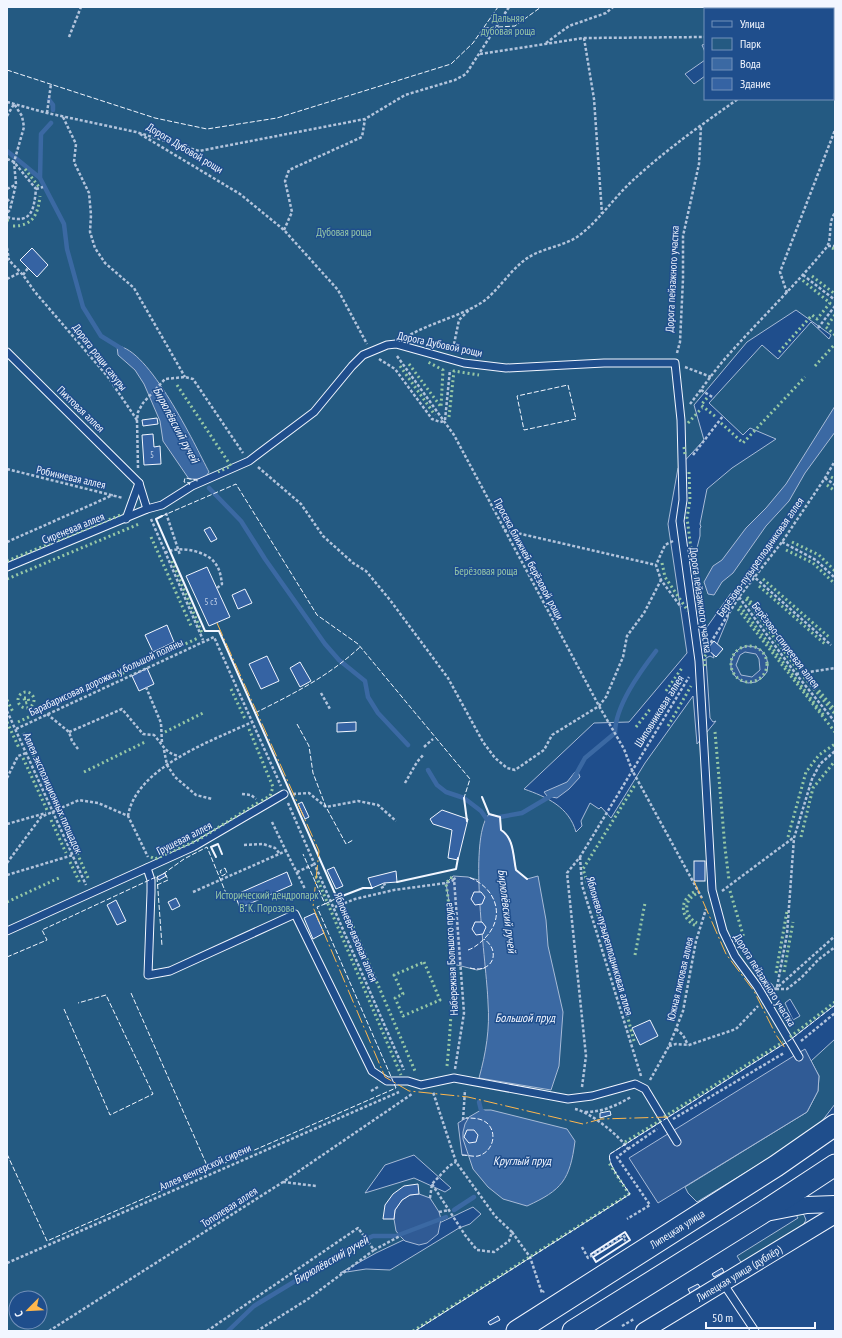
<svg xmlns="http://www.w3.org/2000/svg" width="842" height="1338" font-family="'PT Sans Narrow',sans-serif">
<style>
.green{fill:#245a82;stroke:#a8bbd7;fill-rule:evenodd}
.parking{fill:#305b95;stroke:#a8bbd7;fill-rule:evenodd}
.water{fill:#3b69a3;stroke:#a8bbd7}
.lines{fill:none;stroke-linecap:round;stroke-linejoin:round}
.stream{stroke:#3b69a3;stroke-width:4.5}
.building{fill:#3563a3;stroke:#f2f6ff}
.service-casing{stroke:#f2f6ff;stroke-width:9}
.tertiary-casing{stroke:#f2f6ff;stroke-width:18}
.primary-casing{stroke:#f2f6ff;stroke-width:23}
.path{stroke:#b3c4dc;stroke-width:2.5;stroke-dasharray:3 2;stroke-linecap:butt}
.service{stroke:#1f4e8c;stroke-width:7}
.tertiary{stroke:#1f4e8c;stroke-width:16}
.primary{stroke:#1f4e8c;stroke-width:21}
.hedge{stroke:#97c8a6;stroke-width:3;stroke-dasharray:2 3;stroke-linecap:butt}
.fence{stroke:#f2f6ff;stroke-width:1;stroke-dasharray:5 2;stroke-linecap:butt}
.wall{stroke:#f2f6ff;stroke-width:2}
.power{stroke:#ffb74d;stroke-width:1;stroke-dasharray:14 3 2 3;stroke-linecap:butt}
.labels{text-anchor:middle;stroke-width:3;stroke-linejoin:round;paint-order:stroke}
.number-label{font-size:9px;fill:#c3d1e8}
.park-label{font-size:11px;fill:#97c8a6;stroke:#1f4e8c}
.street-label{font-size:11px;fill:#f2f6ff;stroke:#1f4e8c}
.water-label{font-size:12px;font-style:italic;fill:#f2f6ff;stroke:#1f4e8c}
</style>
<rect width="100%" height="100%" fill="#1f4e8c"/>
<g class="green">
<path d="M7,7H835V1005L790,1040L610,1154C606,1163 625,1186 630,1194L415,1331H7ZM705,9H833V99H705V76L694,84L685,74L705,60V52L702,45L705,44ZM796,310L831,335L829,339L811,322L778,359L762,345L709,403L743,435L750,428L776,439L732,468L707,489L700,524L701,527L700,528V536L693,564L696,577L697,606L701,622L707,627L731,593L728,618L713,654L714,658L710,656L706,658L710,718L713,722L716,721L697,744L693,696L645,763L611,818L601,807L599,809L590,803L581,821L582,826L576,832C569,807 547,797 524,789L594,723L629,722L687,653L668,524L678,468L704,440L694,405L747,342ZM790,999L800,1016L793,1020L785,1003ZM414,1155L451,1188L445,1192L414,1178L365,1193L385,1165ZM473,1207L481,1214L470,1224L459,1228L390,1270L366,1269L340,1273L376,1253ZM16,1298H40V1322H16Z"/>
<polygon points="835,1039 835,1104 819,1125 799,1140 697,1202 688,1193 685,1187 807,1112 818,1091 819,1076 811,1061"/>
<polygon points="801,1212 804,1215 806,1220 802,1227 742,1264 737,1256 798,1218 795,1213"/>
</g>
<g class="parking">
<path d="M747,646L755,647L761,650L766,656L768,664L767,672L762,678L756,682L748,683L741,681L735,676L731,669V661L734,654L739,649ZM745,652L756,654L759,659L760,670L752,677L741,675L736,665L740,655Z"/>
<polygon points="453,876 468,877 478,880 486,886 491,964 485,968 477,970 453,964 451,915 446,883"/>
<polygon points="766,981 772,984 775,989 765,998 757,986"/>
<polygon points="805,1049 819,1076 818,1091 807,1112 658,1203 629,1158"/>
<polygon points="466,1118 479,1119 477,1156 462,1155 458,1123"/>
<polygon points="419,1194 430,1198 439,1212 441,1219 438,1234 427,1243 419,1245 405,1241 400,1236 396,1231 394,1219 395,1210 402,1200 410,1195"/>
</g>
<g class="water">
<path d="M117,346C149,348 195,445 209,472L204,479H189L163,441L160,421L144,384L135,370L118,355Z"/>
<polygon points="835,406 835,432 805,473 789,501 766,526 733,573 722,582 714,595 708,594 704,582 713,566 722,560 746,528 766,508 786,484"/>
<polygon points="575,772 578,772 580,777 569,789 557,798 547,796 544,792 567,782"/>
<path d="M489,814L500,817L501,830C514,838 513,856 516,870L527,879L538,876L546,920L548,946L563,1012L559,1066L551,1090L479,1078C486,1053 490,1028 488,1003C487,965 467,840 489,814Z"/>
<path d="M481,1110H491L567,1129L575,1141C570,1180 562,1190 527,1206L503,1199L488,1187L473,1169L463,1139V1132L465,1124L469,1117Z"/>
</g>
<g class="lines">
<g class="stream">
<polyline points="49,100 53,105 53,110"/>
<polyline points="51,123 41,134 40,178 64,224 67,249 83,307 101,336 122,349"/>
<polyline points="7,151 40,178"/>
<polyline points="209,488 241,521 265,559 325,644 339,660 365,681 368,697 378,713 408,745"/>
<polyline points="428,770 437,785 446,792 464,798 481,811 488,821"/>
<path d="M575,776L585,758L615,733C615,706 640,672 656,651"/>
<polyline points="495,822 500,817 522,813 554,794"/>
<polyline points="479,1102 481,1110 484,1113"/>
<polyline points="454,1210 474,1197"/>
<polyline points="228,1331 254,1306 360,1242 373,1236 396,1236 446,1217"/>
</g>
</g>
<g class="building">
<polygon points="32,248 48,265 37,277 20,260"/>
<polygon points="157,418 158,424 143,426 142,420"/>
<polygon points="153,434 154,447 160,446 161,464 144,465 142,435"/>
<polygon points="210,527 217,539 211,542 204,530"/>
<polygon points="207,567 230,617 209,626 186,576"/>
<polygon points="245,589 252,603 238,609 232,595"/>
<polygon points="167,625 174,642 153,652 145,635"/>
<polygon points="714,641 723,649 716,657 707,649"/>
<polygon points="267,656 279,681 261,689 249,664"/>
<polygon points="300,662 311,681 300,687 290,668"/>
<polygon points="147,668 154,684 139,691 132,676"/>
<polygon points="356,722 356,731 337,732 337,723"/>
<polygon points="302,802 309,817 305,819 298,804"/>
<polygon points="442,810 468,819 458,860 448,858 452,830 433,824 430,819"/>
<rect x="694" y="861" width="11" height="20"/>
<polygon points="334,867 343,886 336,889 327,870"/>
<polygon points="396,871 397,882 384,883 372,888 368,878"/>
<polygon points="287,872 292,885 240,908 235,895"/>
<polygon points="165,873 166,876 159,880 157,877"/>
<polygon points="474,892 481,892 485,897 482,904 475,905 471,899"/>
<polygon points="176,898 180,906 172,910 168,902"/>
<polygon points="116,900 126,921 117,925 107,905"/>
<polygon points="315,913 324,933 313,939 304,918"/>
<polygon points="475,922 482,922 486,927 483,934 476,935 472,929"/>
<polygon points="650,1020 658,1036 640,1045 632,1028"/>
<polygon points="610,1111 611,1115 600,1118 600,1113"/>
<polygon points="467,1130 474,1130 478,1135 476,1142 469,1143 464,1137"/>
<polygon points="418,1184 419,1194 410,1195 402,1200 395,1210 394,1219 383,1219 385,1205 393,1194 404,1186"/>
<polygon points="722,1268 724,1272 714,1277 712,1274"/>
<polygon points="698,1284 700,1287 690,1293 688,1289"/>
<polygon points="498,1316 500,1320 490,1325 488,1322"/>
</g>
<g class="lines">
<defs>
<g id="service">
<polyline points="7,352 139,483 147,509"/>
<polyline points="126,519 139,483"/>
<polyline points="7,567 147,509 162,505 192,486 249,461 314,412 352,366 363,355 387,345 396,344 464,363 506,368 604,363 675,363 681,420 683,500 680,521 699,661 712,890 723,931 735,956 757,986 799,1057"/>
<polyline points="147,868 151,880 151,892 148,975 170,971 295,914 372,1071 387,1081 408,1081 421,1085 454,1078 568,1099 592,1096 635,1084 645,1089 677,1142"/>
<polyline points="7,931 193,847 284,794"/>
<polyline points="723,1283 755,1331"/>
</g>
<g id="tertiary">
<polyline points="766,1213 807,1205 835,1204"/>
<path id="s1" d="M644,1331L835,1215"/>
</g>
<g id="primary">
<path id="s2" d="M517,1331L776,1166L835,1125"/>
<polyline points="573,1331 762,1213 835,1165"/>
</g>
</defs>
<use href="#service" class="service-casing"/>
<use href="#tertiary" class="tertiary-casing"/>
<use href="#primary" class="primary-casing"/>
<g class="path">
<polyline points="736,9 736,7"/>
<polyline points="69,37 81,7"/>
<polyline points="833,37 835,37"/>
<polyline points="584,38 594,99 602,214"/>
<polyline points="546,43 569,26 606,13 613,7"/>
<polyline points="833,50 835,49"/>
<polyline points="480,54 584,38 705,37"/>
<polyline points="7,102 47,113 136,132 199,151 365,119 405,95 455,80 466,74 509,7"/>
<polyline points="47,113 51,84"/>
<polyline points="7,116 14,104 22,116 24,127 14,162 16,184 10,210 7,213"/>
<polyline points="63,117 76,144 74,162 89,193 91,215 90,232 95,248 105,263 134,288 185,377"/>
<polyline points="140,134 240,194 284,230 338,290 367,344"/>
<path d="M7,159L14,162L36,189C34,209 32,225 7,217"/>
<polyline points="7,189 15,185"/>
<polyline points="36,189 43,187"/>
<polyline points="7,199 11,203"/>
<polyline points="284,230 292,212 285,181 289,170 362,137 365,119"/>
<polyline points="828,246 835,246"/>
<polyline points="7,248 9,260"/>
<polyline points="7,258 23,275 35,292 108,377 137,420"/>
<polyline points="23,275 28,268"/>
<polyline points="803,275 835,300"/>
<polyline points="7,279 19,273"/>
<polyline points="787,293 780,272 835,130"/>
<polyline points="818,328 835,306"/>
<path d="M406,337C430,323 458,317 481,303C498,292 510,269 529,257C544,248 563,246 577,237C598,222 612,200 630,183C663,152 701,125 738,99"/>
<polyline points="453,349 459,320 470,309"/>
<polyline points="677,353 680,342 683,279 683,236 699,164 701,126"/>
<polyline points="397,356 454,435 599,706 624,749 632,770 702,898"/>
<polyline points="379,359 395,369 432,419 440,422 445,421"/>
<polyline points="685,367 711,377"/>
<polyline points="701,390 714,398"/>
<path d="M690,404C701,390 712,374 723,361C757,322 794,287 826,248C833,240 827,223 835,213"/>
<polyline points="445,420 450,370"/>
<polyline points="693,455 723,416"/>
<polyline points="258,467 301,504 323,536 353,563 366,571 390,600 448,678 483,742 495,758 507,768 515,770 544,750 552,735 599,706 606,697 623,657 627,636 644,613 661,580"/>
<polyline points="138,468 137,420 138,412 143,403 165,379 185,377 193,379 243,453"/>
<polyline points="7,469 123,498"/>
<polyline points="825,478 835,485"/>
<polyline points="166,513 180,555"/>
<polyline points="151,519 203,640"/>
<polyline points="504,530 656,565"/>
<polyline points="673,541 665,545 656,565 661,580 681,607"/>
<polyline points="7,542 113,495"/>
<polyline points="782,542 816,560 835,578"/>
<path d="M165,553C178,545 207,551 215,563C220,569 221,577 222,584L217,588"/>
<polyline points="752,575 831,645"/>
<polyline points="739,597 796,674 835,722"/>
<polyline points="708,647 739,597 782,542 825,478 835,461"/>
<polyline points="796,674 835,668"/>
<polyline points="146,687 161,723 162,743"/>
<polyline points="321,693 330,709"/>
<polyline points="7,711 86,885"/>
<polyline points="47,714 69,732 72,741 78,749"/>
<polyline points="16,729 214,637 281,786"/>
<path d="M69,732L122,709L143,734L154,735C162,744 166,754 179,756"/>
<polyline points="424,747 433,739"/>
<polyline points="164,750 167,765 175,777 196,795 212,799"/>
<polyline points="7,778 18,756 26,753"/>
<polyline points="405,783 417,762 424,754"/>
<polyline points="242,794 251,795 256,799"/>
<polyline points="293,794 309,793 326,807 358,801 378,805 396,821"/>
<polyline points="288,803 404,1070"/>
<path d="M128,816C136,767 212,741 252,722"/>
<polyline points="272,822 286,851"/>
<polyline points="7,824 46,813"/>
<polyline points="244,845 263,844 275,848 280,854"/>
<polyline points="580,857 582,885 641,1076"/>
<polyline points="7,863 41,817 79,800 98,803 128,816 148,857"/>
<polyline points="297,872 315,864"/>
<polyline points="7,875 73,855"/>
<polyline points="381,888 385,886 384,883"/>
<polyline points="722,891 793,838"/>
<polyline points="193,892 286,851 305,889"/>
<polyline points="335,907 355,899 394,890 446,883 454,880"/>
<polyline points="777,987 787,934 794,838 812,779 820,764 835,751"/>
<polyline points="776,989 787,989 801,978 819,959 835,947"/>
<polyline points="771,993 835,936"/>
<polyline points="676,1029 683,1035 688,1045"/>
<polyline points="801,1041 835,1013"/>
<polyline points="669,1046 676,1044 689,1045 736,1029 758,1006"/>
<polyline points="455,1069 464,1013 454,879 457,877"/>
<polyline points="650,1080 669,1046 683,1011 696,941 706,909"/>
<polyline points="582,1087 586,1056 567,873 580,857 689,677"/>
<polyline points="371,1091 378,1087"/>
<path d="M575,1109C590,1112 620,1136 628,1149L617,1157L650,1205L627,1219"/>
<path d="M585,1112C603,1112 615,1106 631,1097"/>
<polyline points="673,1119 784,1053"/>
<polyline points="463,1120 465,1090"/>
<polyline points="628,1149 657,1129"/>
<polyline points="283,1182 316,1186"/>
<polyline points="432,1184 465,1235 477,1250 494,1252 509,1241 512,1232 495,1216 456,1162 433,1092"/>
<polyline points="430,1198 432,1184 449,1166 456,1162"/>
<polyline points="439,1212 449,1210"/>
<polyline points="512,1232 530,1257 542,1293 544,1291"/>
<polyline points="582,1247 588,1258 623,1235 626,1239 624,1241"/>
<polyline points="374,1250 400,1236"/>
<polyline points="7,1263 399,1092"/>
<polyline points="622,1326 634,1319"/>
<polyline points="49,1331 283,1182 412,1094"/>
<polyline points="207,1331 358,1228 374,1250 308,1299 257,1331"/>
</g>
<use href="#service" class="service"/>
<use href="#tertiary" class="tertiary"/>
<use href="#primary" class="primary"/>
<g class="hedge">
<polyline points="25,169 39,187"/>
<polyline points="7,220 9,221"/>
<path d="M13,226C34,226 38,213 40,196"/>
<polyline points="832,248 835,249"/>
<polyline points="812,276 835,294"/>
<polyline points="835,315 826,327 835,335"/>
<polyline points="779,352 812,315 817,319 830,303 801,279"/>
<polyline points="409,364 441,407 443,370 428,362"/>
<polyline points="400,366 435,415"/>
<polyline points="815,366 835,344"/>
<polyline points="177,385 231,466 218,472"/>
<polyline points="707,398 701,405 716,417"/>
<polyline points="449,417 454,371 479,375"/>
<polyline points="688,423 702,408"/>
<polyline points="721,423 743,443 805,377"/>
<polyline points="684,447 685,455"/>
<polyline points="689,472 690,500 687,518 693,564"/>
<polyline points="831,477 835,479"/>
<polyline points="827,485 835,491"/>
<polyline points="151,537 192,628"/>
<polyline points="792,542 819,555 835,571"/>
<polyline points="786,550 813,563 835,584"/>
<polyline points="7,561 123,514"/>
<polyline points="172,561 202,633"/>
<polyline points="662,563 665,577 688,611"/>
<polyline points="7,579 139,524"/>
<polyline points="763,579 830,638"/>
<polyline points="759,586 826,645"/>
<polyline points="747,597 802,669"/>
<polyline points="746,599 798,670"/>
<polyline points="740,606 825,717"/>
<polyline points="738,609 835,732"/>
<circle cx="749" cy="664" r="18"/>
<polyline points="705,666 704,657 708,652"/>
<polyline points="806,675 835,710"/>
<polyline points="804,677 835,714"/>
<polyline points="231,689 245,719"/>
<polyline points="666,691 682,668"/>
<circle cx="26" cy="700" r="8"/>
<polygon points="24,698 28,698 29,702 25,703"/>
<polyline points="7,700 13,712"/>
<polyline points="7,722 19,748"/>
<polyline points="18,722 198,638"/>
<polyline points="668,726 691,686"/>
<polyline points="636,727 651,708"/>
<polyline points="249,729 273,787 270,796 261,801"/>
<polyline points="165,732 203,713"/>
<polyline points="715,732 725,848 729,880"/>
<polyline points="23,733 56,805"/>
<polyline points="23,758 47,810"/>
<polyline points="84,772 145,742"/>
<polyline points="59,812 89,880"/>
<polyline points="51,820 66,853"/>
<polyline points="788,837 806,772 819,755 835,744"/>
<polyline points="801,837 813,788 835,761"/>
<polyline points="151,857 155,859 198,840 259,802"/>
<polyline points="70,862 80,883"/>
<polyline points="316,876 401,1075"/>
<polyline points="730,891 744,938"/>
<path d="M694,892C679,900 680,918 696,926"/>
<path d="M696,894C683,901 684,916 697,923"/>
<polyline points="7,902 61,877"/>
<polyline points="345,908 415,1071"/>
<polyline points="635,955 645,903"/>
<polygon points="424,962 440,1000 403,1016 395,998 403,994 394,975"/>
<polyline points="784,972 793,922"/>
<polyline points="776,973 787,911"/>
<polyline points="790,1037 835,1002"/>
<polyline points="634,1041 612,958 583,869 635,785"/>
<path d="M447,1066C453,1004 455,944 446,883L453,876"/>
<polyline points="664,1117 783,1042"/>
<polyline points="625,1142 661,1120"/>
<polyline points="413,1331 629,1194 609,1163"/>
</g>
<g class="fence">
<polyline points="484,28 515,26 541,7"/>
<polyline points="7,70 155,118 207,129 277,118 451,64 473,43 498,7"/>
<polygon points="568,385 576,419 524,430 517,396"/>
<polyline points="189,485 190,483 184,482 185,478 197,480 197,483"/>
<polyline points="162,516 236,484 317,615 358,644 470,779 464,798"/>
<path d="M255,713C293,694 329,676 360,647"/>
<polyline points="297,724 309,746 313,773 326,807 346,844 353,840"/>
<polygon points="225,868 227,873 222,876 220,871"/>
<polyline points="163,874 184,859 207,847 228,898 235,895"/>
<polyline points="157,877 162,946"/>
<polyline points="157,885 168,880 166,875"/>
<polyline points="325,904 337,898"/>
<path d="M468,950C474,948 479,944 484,939C507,917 496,887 468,877"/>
<polyline points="7,957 47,940 42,930 158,876"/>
<path d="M470,968C492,974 502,952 484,939"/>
<polyline points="131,993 209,1170"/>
<polyline points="64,1009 110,1115 153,1094 106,995 78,1003"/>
<polyline points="7,1154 47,1241 396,1088 317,907 325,904 303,854"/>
<path d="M462,1155C467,1155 474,1157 478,1156C493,1152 498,1133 487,1123C481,1118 473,1118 466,1118"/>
<path d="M415,1331L630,1194C625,1186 606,1163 610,1154L790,1040L835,1005"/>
</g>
<g class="wall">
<polyline points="162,516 156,519 205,631 219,631 337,898 363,888 372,888"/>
<path d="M482,797L489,814L500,817L501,830C514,838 513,856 516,870L527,879"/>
<polyline points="464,798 467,821"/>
<polyline points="216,857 211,847 218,844 222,854"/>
<polyline points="397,882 456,869 458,858"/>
<polyline points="591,1254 625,1232 630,1240 596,1262 593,1257 622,1239"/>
</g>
<g class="power">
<polyline points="217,623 319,851 313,907 385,1077 409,1091 468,1097 583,1124 601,1119 668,1117"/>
<polyline points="694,881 726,954 754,991 776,1035 785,1048"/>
</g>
</g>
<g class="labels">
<g class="number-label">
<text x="152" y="458">5</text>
<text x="211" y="605">5 с3</text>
</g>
<g class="park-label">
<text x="508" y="22">Дальняя<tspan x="508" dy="13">дубовая роща</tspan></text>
<text x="344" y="236">Дубовая роща</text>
<text x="486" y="575">Берёзовая роща</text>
<text x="267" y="899">Исторический дендропарк<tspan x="267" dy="13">В. К. Порозова</tspan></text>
</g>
<g class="street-label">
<text transform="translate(185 148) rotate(31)" y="4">Дорога Дубовой рощи</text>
<text transform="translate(672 279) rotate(-87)" y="4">Дорога пейзажного участка</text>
<text transform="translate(440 344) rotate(12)" y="4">Дорога Дубовой рощи</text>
<text transform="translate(100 357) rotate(52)" y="4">Дорога рощи сакуры</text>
<text transform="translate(81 409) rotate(44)" y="4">Пихтовая аллея</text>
<text transform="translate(71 477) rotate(13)" y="4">Робиниевая аллея</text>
<text transform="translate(73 528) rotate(-22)" y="4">Сиреневая аллея</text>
<text transform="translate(760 557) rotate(-55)" y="4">Берёзово-пузыреплодниковая аллея</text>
<text transform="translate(529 559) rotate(62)" y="4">Просека ближней берёзовой рощи</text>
<text transform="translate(701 600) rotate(82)" y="4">Дорога пейзажного участка</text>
<text transform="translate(786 645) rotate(53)" y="4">Берёзово-спиреевая аллея</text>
<text transform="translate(106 677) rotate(-25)" y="4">Барабарисовая дорожка у большой поляны</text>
<text transform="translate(659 711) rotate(-58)" y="4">Шиповниковая аллея</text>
<text transform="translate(53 793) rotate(66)" y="4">Аллея экспозиционных площадок</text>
<text transform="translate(184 838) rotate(-27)" y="4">Грушевая аллея</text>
<text transform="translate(356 937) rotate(67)" y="4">Яблонево-вязовая аллея</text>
<text transform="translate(610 946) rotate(74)" y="4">Яблонево-пузыреплодниковая аллея</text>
<text transform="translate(451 959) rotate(-93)" y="4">Набережная Большого пруда</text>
<text transform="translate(680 979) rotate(-77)" y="4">Южная липовая аллея</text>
<text transform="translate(765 980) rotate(58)" y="4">Дорога пейзажного участка</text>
<text transform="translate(205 1167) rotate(-24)" y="4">Аллея венгерской сирени</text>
<text transform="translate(229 1207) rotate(-33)" y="4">Тополевая аллея</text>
<text dy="4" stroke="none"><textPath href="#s2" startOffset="190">Липецкая улица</textPath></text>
<text dy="4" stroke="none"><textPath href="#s1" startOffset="111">Липецкая улица (дублёр)</textPath></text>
</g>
<g class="water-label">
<text transform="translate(176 425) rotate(62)" y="4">Бирюлёвский ручей</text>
<text transform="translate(507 911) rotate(83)" y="4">Бирюлёвский ручей</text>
<text x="525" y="1022">Большой пруд</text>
<text x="522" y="1165">Круглый пруд</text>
<text transform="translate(331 1260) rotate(-30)" y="4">Бирюлёвский ручей</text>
</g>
</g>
<rect width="842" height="1338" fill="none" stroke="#f2f6ff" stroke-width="16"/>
<rect x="704" y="8" width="130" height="92" fill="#1f4e8c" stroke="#7391ba"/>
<rect x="712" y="21" width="20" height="6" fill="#1f4e8c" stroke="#7391ba"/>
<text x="740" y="28" font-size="12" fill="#f2f6ff">Улица</text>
<rect x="712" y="38" width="20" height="12" fill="#245a82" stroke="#7391ba"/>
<text x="740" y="48" font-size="12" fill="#f2f6ff">Парк</text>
<rect x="712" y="58" width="20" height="12" fill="#3b69a3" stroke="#7391ba"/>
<text x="740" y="68" font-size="12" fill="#f2f6ff">Вода</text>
<rect x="712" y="78" width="20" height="12" fill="#3563a3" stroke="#7391ba"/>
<text x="740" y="88" font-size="12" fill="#f2f6ff">Здание</text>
<g transform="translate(28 1310) rotate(246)"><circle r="19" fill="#1f4e8c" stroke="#7391ba"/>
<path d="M0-3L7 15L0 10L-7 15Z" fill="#ffb74d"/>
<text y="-6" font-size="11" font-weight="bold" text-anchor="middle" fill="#f2f6ff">С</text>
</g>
<path d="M706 1322v6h109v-6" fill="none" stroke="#f2f6ff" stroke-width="2"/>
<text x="712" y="1322" font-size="12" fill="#f2f6ff" stroke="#1f4e8c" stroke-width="3" paint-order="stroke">50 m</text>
</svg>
